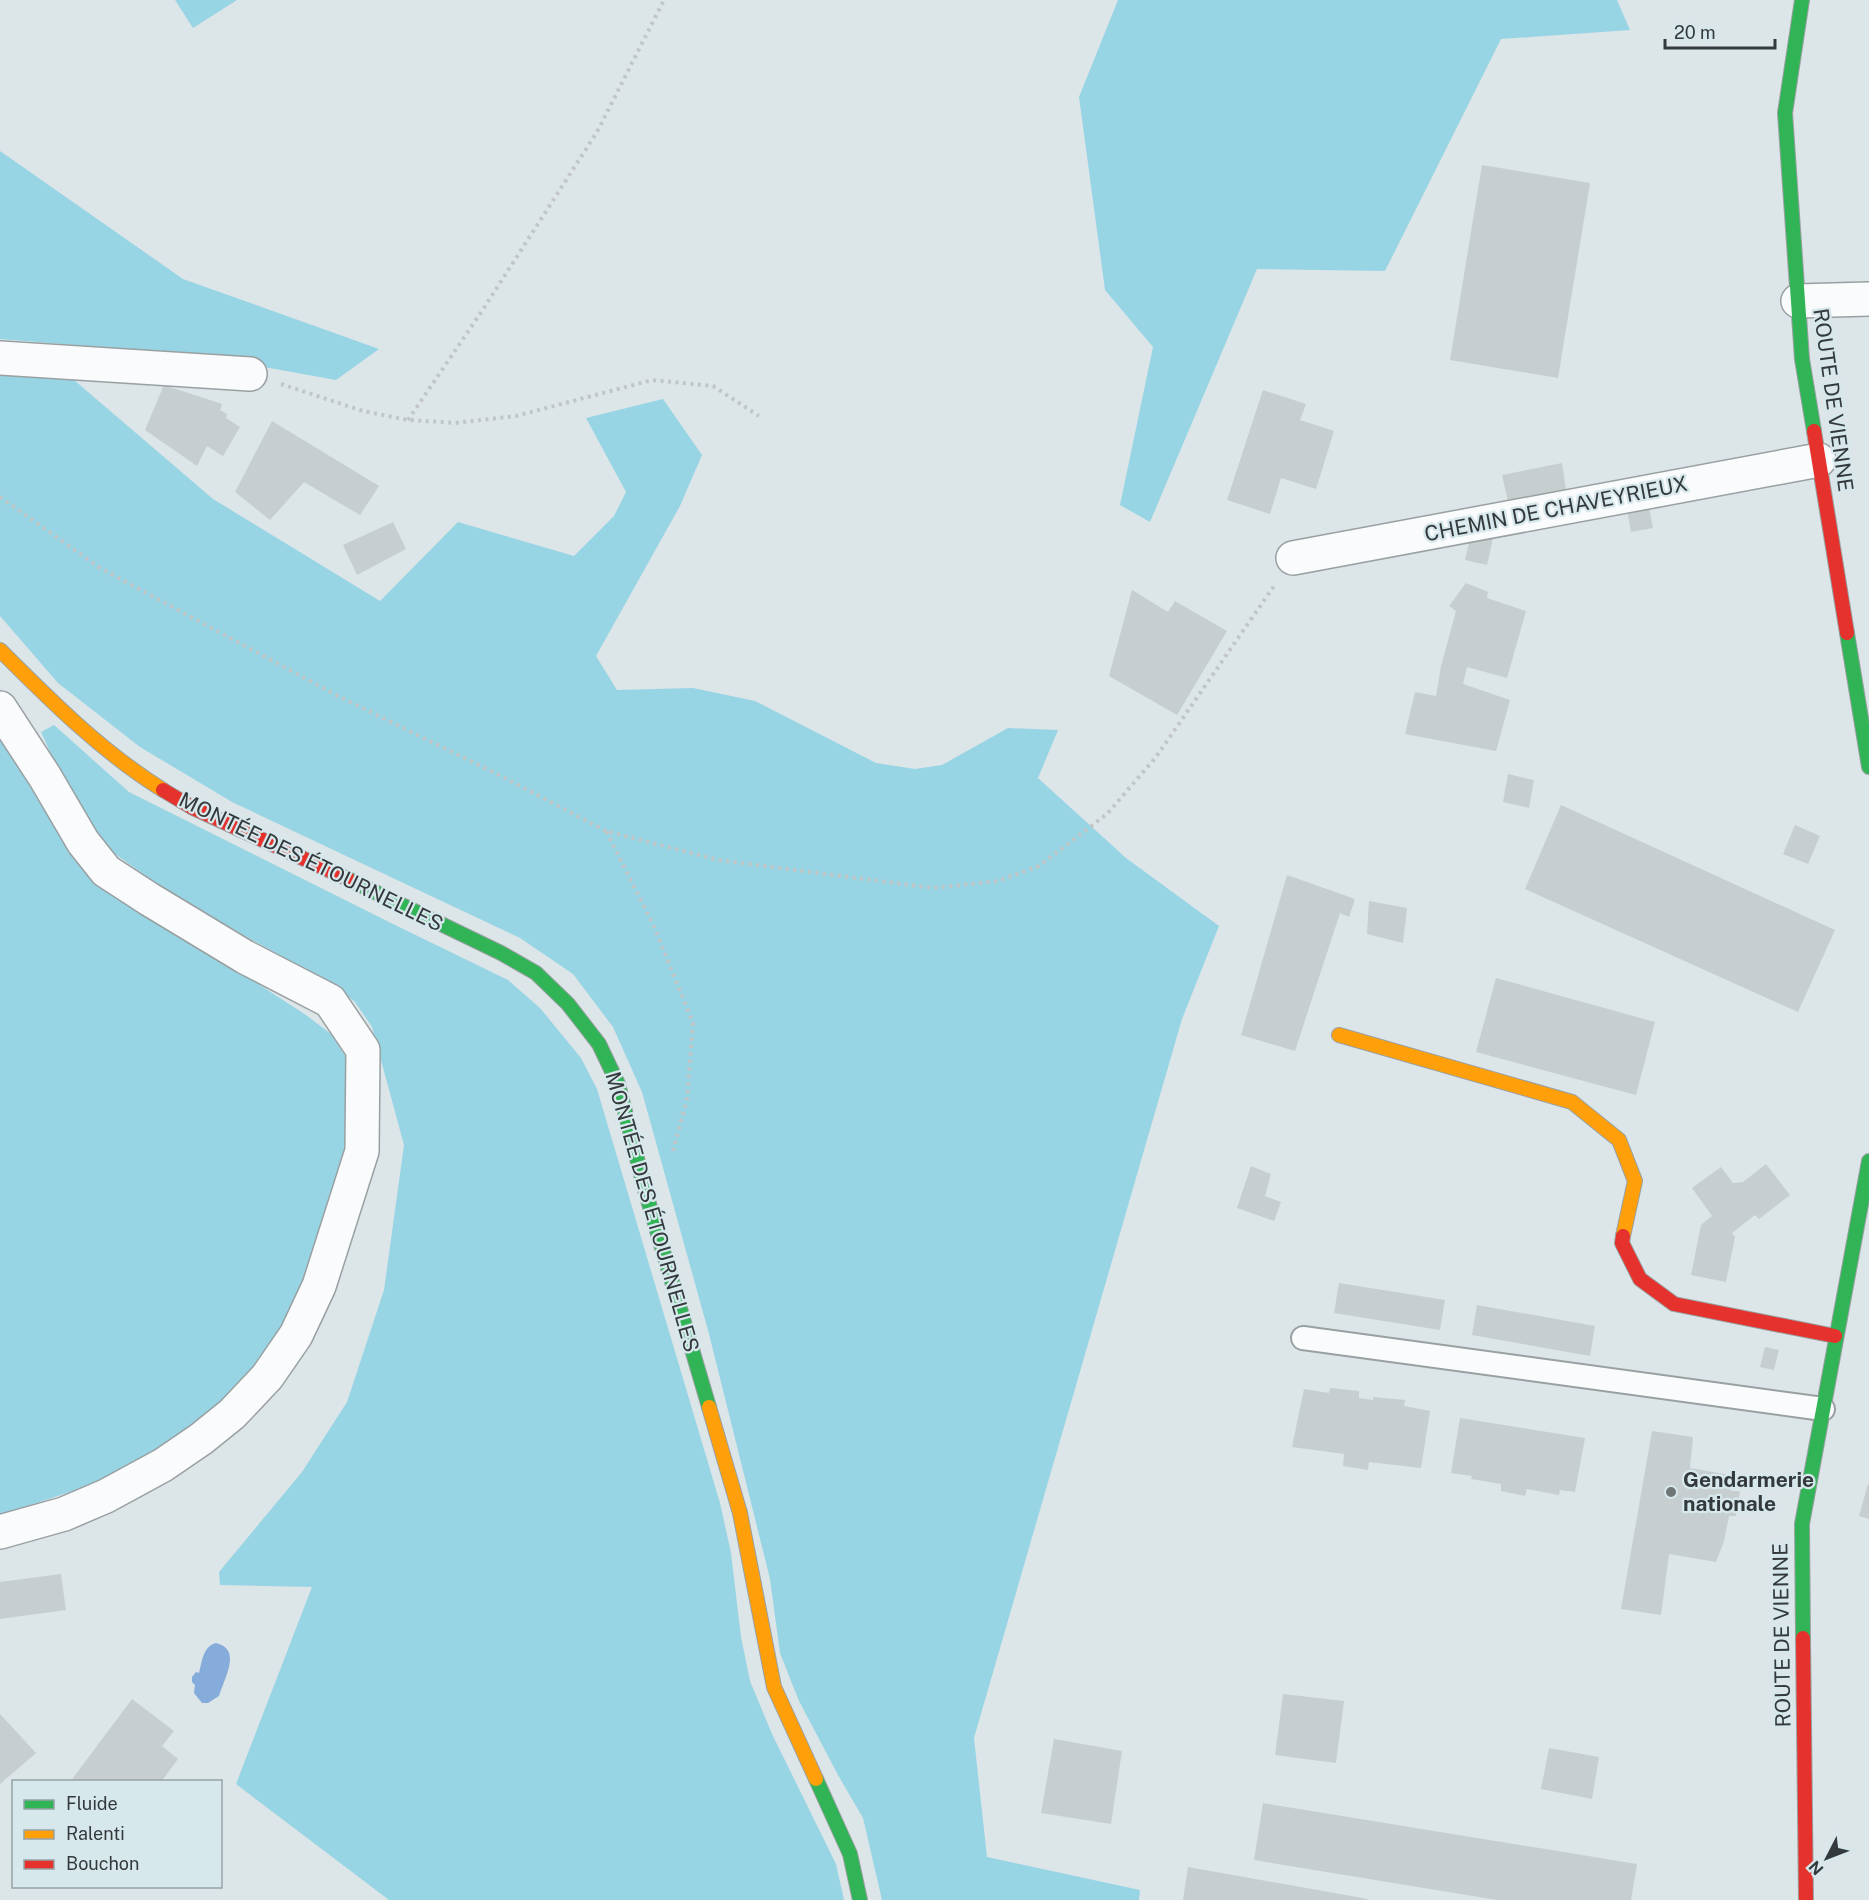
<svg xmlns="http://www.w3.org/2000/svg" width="1869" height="1900" font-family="'Public Sans',sans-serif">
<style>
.green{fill:#98d5e4}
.water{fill:#85acda}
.building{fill:#c6cecf}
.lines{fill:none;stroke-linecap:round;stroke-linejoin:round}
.lane-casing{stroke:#99a0a2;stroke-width:26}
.street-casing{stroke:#99a0a2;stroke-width:36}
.fast-casing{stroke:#99a0a2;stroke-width:16}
.slow-casing{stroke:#99a0a2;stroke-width:16}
.jam-casing{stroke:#99a0a2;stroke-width:16}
.path{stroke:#c2c5c5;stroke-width:4;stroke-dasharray:3 4.5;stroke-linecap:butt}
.lane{stroke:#fafbfc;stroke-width:22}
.street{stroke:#fafbfc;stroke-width:33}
.fast{stroke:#30b455;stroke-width:14}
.slow{stroke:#ff9f0a;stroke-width:14}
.jam{stroke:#e5322d;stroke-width:14}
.poi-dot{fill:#6f7678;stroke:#d7e8ed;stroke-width:2}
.labels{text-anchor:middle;stroke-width:4.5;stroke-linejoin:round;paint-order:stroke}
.street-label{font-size:21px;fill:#343a3c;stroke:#d7e8ed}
.poi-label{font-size:21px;font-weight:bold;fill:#343a3c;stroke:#d7e8ed;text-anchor:start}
</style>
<rect width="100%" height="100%" fill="#dce5e8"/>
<g class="green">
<polygon points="175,0 237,0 193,28"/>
<polygon points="1118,0 1617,0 1630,30 1501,39 1385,271 1257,269 1150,522 1120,505 1153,347 1105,290 1079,97"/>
<polygon points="0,151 183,279 379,349 336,380 198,355 0,339"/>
<polygon points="0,370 67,374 213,499 380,601 458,522 574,556 614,516 626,492 586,418 663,399 702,455 680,506 596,656 617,690 693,688 755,701 876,763 915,769 942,765 1008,728 1058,730 1038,778 1126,858 1219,926 1182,1019 974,1738 987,1857 1140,1890 1139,1900 882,1900 863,1818 838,1775 799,1701 780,1653 770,1579 709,1334 642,1092 613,1027 573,974 520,938 232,802 140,747 58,683 0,616"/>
<polygon points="54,725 129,792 393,924 508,980 540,1008 581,1058 597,1089 720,1503 731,1553 741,1637 750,1681 772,1734 836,1864 844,1900 389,1900 236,1784 312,1587 220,1585 219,1572 302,1472 347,1402 384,1290 404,1145 372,1027 355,1002 331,983 181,901 104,846 78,813 41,732"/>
<polygon points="0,737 58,833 72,853 107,886 306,1015 331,1034 347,1059 353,1141 301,1301 241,1392 149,1466 0,1515"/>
</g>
<path class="water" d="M216,1643C242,1649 225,1677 219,1696L208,1703H202L194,1693L195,1685L192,1682V1677L196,1672L199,1673C202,1662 203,1646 216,1643Z"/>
<g class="building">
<polygon points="1482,165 1590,183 1558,378 1450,360"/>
<polygon points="164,385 222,404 220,410 227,414 226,418 240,427 223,456 207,446 197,466 145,430"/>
<polygon points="1263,390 1306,404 1300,420 1334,431 1316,489 1281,478 1270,514 1227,500"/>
<polygon points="272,421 379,486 360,515 304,482 270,520 235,492"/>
<polygon points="1562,463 1566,490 1508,501 1502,475"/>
<polygon points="1649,507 1653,528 1631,532 1627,510"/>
<polygon points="393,522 406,549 357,575 343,545"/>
<polygon points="1495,530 1487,565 1465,560 1471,534"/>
<polygon points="1466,583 1488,592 1487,598 1526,611 1507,678 1467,667 1463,684 1510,700 1496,751 1405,734 1415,692 1436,696 1441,666 1456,611 1449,606"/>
<polygon points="1132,590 1168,612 1175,601 1227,631 1177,715 1109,676"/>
<polygon points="1508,774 1534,780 1529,808 1503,802"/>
<polygon points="1561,805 1835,930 1798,1012 1525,889"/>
<polygon points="1795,825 1820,836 1808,864 1783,854"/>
<polygon points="1287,875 1355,899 1349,917 1340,913 1295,1051 1241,1035"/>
<polygon points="1369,901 1407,908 1403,943 1367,934"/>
<polygon points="1496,978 1655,1022 1636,1095 1476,1052"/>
<polygon points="1766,1164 1790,1195 1759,1219 1755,1215 1732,1233 1735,1237 1726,1282 1691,1275 1701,1225 1712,1216 1692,1188 1721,1167 1733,1183 1743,1182"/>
<polygon points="1251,1166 1271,1174 1265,1196 1281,1202 1274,1221 1237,1208"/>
<polygon points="1339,1283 1445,1300 1440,1330 1334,1313"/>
<polygon points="1477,1305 1595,1326 1590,1356 1472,1335"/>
<polygon points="1765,1347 1779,1350 1774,1370 1760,1367"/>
<polygon points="1330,1388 1359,1391 1359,1398 1373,1400 1373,1397 1405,1400 1404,1406 1430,1411 1421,1468 1369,1462 1368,1470 1343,1466 1344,1454 1292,1447 1304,1389 1329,1393"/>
<polygon points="1460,1418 1585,1438 1575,1492 1560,1490 1559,1495 1527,1489 1525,1496 1501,1491 1501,1484 1471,1479 1472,1476 1451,1473"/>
<polygon points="1652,1431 1693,1437 1690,1468 1730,1475 1731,1491 1740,1491 1736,1516 1729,1516 1724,1541 1716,1562 1669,1554 1661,1615 1621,1609"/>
<polygon points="1868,1484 1869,1485 1869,1519 1859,1516"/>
<polygon points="61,1574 66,1610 0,1619 0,1582"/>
<polygon points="1283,1694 1344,1701 1336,1763 1275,1755"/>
<polygon points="132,1699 174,1731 162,1746 178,1759 161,1782 70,1782"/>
<polygon points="0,1714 36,1753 0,1784"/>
<polygon points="1054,1739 1122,1751 1111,1824 1041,1813"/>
<polygon points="1549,1748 1599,1757 1592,1799 1541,1789"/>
<polygon points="1263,1803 1637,1864 1631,1900 1497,1900 1254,1860"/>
<polygon points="1188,1867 1368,1899 1367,1900 1183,1900"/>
</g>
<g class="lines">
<defs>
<polyline id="lane" points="1303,1338 1823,1409"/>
<g id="street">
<polyline points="1798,301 1869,299"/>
<polyline points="0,358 250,374"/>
<polyline points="1293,558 1819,460"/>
<polyline points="0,708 45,777 83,842 106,871 149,899 245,957 330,1001 363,1050 362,1151 319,1286 296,1335 267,1377 232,1414 201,1439 163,1465 106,1496 64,1514 0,1532"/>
</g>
<g id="fast">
<polyline points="1802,0 1785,113 1802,359 1814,431"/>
<polyline points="1847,633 1869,767"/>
<polyline points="348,879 501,953 536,973 568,1004 599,1044 618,1084 645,1190 709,1407"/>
<polyline points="1803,1638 1802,1524 1869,1161"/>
<polyline points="816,1779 850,1854 860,1900"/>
</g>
<g id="slow">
<path d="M0,650C51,701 102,752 163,790"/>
<polyline points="1339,1035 1572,1102 1619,1140 1635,1181 1623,1236"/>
<polyline points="709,1407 740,1513 774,1687 816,1779"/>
</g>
<g id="jam">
<polyline points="1814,431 1847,633"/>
<polyline points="163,790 193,808 348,879"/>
<polyline points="1623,1236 1622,1243 1640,1279 1674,1304 1835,1336"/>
<polyline points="1803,1638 1806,1900"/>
</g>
</defs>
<use href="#lane" class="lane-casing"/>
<use href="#street" class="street-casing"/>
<use href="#fast" class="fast-casing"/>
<use href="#slow" class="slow-casing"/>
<use href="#jam" class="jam-casing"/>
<g class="path">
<polyline points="281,384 363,411 408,420 455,423 516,416 652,380 713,386 759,416"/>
<polyline points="408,420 482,311 597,132 664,0"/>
<polyline points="0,497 100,568 338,696 499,775 606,831"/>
<polyline points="673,1151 687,1099 693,1023 653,924 606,831 718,860 933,888 998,881 1039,866 1107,814 1156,757 1274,586"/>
</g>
<use href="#lane" class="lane"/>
<use href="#street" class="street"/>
<use href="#fast" class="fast"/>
<use href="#slow" class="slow"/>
<use href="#jam" class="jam"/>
</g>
<circle class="poi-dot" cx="1671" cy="1492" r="6"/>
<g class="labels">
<g class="street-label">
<text transform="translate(1833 400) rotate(82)" y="7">ROUTE DE VIENNE</text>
<text transform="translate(1556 509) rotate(-11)" y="7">CHEMIN DE CHAVEYRIEUX</text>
<text transform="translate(311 862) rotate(26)" y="7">MONTÉE DES ÉTOURNELLES</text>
<text transform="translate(652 1212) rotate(74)" y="7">MONTÉE DES ÉTOURNELLES</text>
<text transform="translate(1782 1635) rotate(-91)" y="7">ROUTE DE VIENNE</text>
</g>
<g class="poi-label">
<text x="1683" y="1487">Gendarmerie<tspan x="1683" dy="24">nationale</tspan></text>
</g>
</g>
<rect x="12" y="1780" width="210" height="108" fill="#d7e8ed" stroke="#96a2a6" stroke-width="1.5"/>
<rect x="24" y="1800" width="30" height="9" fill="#30b455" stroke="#96a2a6" stroke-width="1.5"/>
<text x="66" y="1810" font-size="18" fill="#343a3c">Fluide</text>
<rect x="24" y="1830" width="30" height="9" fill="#ff9f0a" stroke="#96a2a6" stroke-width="1.5"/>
<text x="66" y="1840" font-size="18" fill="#343a3c">Ralenti</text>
<rect x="24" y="1860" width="30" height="9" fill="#e5322d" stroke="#96a2a6" stroke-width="1.5"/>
<text x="66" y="1870" font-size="18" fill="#343a3c">Bouchon</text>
<g transform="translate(1827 1858) rotate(228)" stroke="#d7e8ed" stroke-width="4.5" paint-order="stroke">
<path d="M0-4.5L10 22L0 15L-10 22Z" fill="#343a3c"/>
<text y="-9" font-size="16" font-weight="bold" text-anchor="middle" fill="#343a3c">N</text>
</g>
<path d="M1665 39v9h110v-9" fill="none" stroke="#343a3c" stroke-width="3"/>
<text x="1674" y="39" font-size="18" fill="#343a3c" stroke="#d7e8ed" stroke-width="4.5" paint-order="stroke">20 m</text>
</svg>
